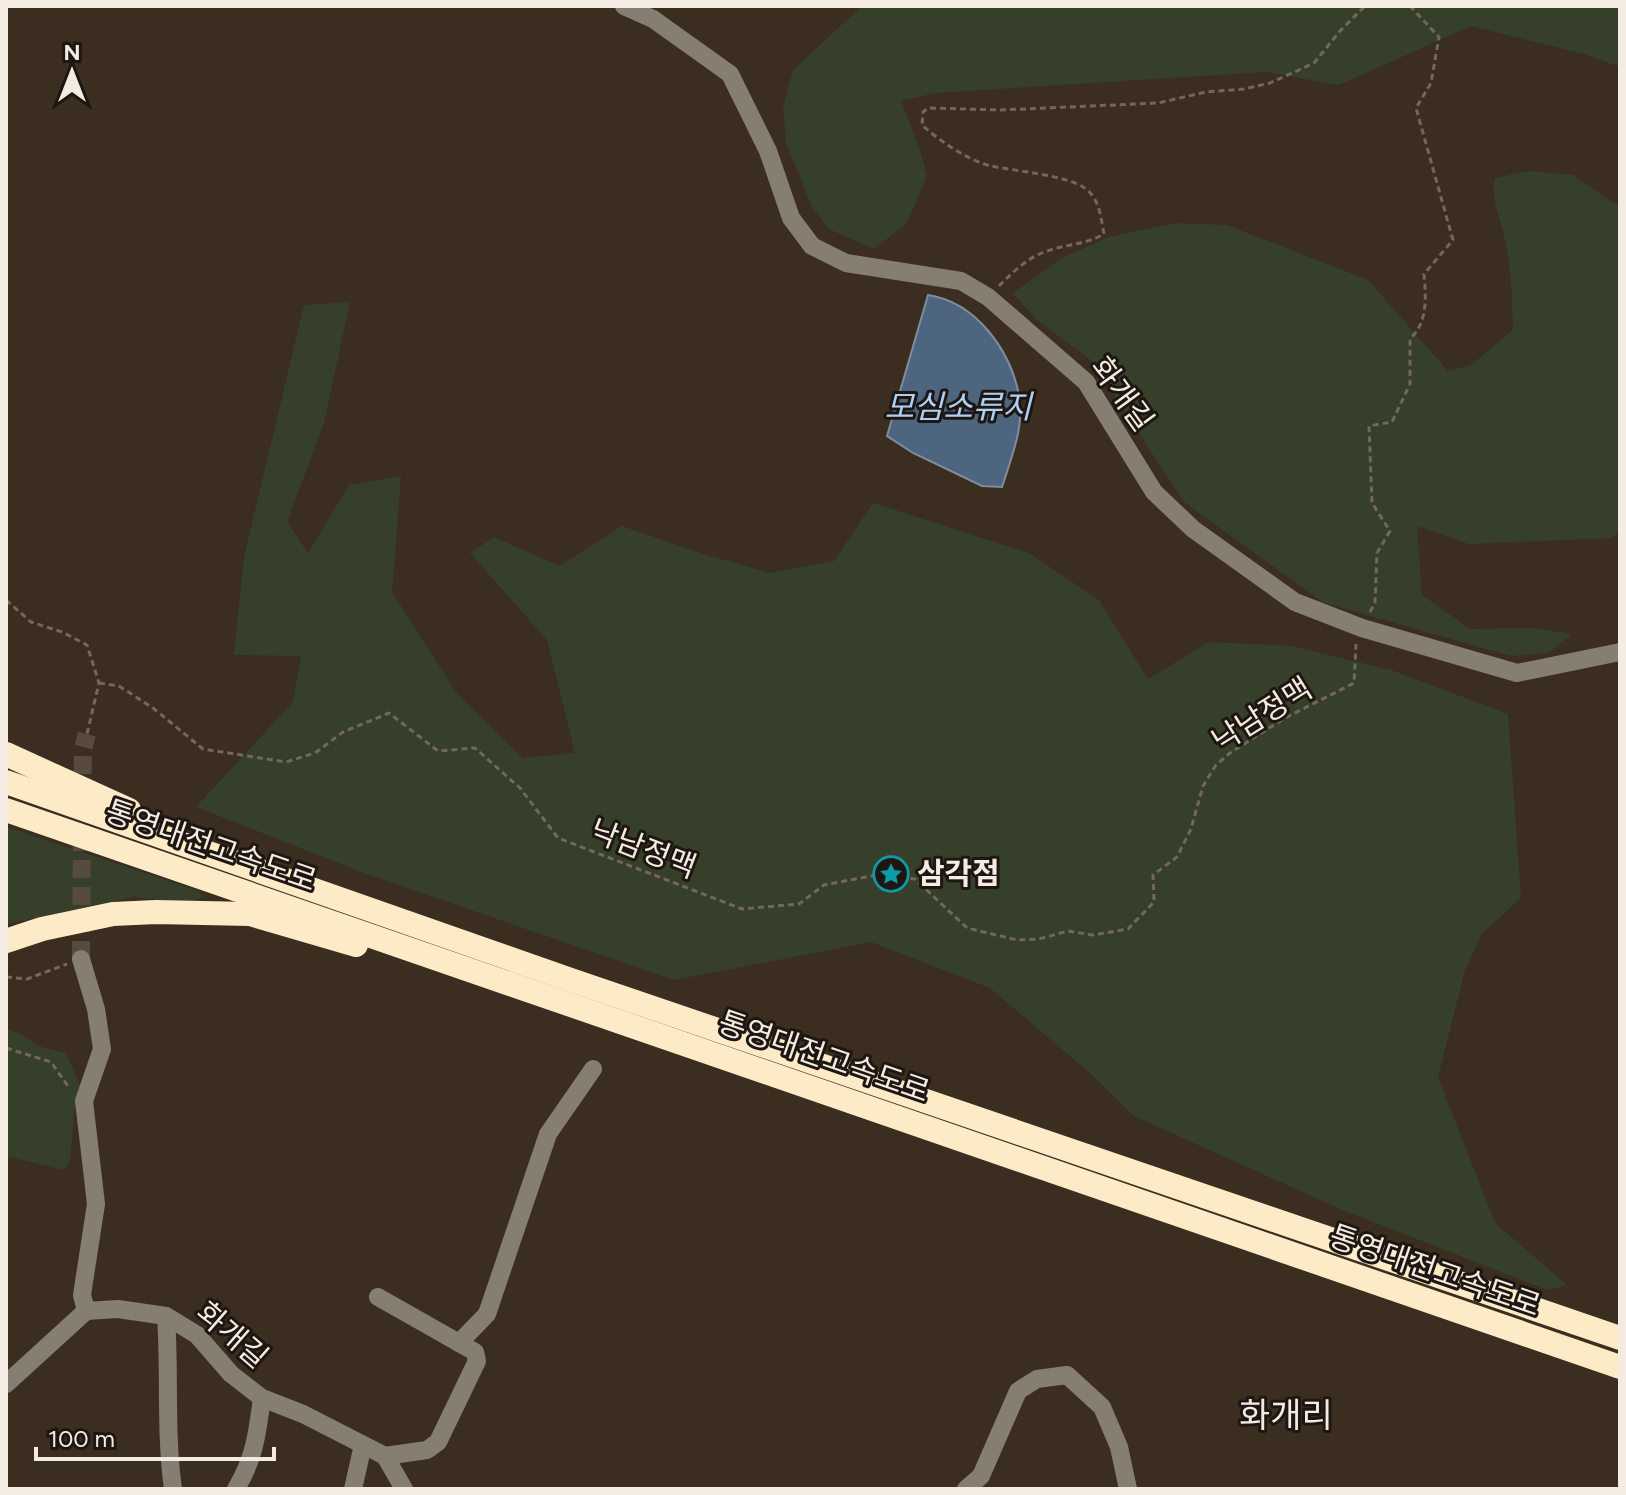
<svg xmlns="http://www.w3.org/2000/svg" width="1626" height="1495" font-family="Figtree,'Noto Sans KR',sans-serif">
<style>
.green{fill:#353f2a}
.water{fill:#4d657f;stroke:#7f8d9d;stroke-width:2}
.lines{fill:none;stroke-linecap:round;stroke-linejoin:round}
.minor-tunnel{stroke:#574a3e;stroke-width:18;stroke-dasharray:18 9;stroke-linecap:butt}
.path{stroke:#73675b;stroke-width:3;stroke-dasharray:6 4;stroke-linecap:butt}
.minor{stroke:#867e70;stroke-width:18}
.highway{stroke:#fdeac7;stroke-width:24}
.labels{text-anchor:middle;stroke-width:6;stroke-linejoin:round;paint-order:stroke}
.street-label{font-size:30px;fill:#f4ebe2;stroke:#1e1711}
.poi-label{font-size:30px;font-weight:bold;fill:#f4ebe2;stroke:#1e1711;text-anchor:start}
.water-label{font-size:32px;font-style:italic;fill:#aed0f6;stroke:#1e1711}
.quarter-label{font-size:34px;fill:#f4ebe2;stroke:#1e1711}
</style>
<rect width="100%" height="100%" fill="#3b2e21"/>
<g class="green">
<polygon points="862,6 1620,6 1620,67 1584,54 1471,26 1339,85 1266,72 935,93 901,101 920,150 927,176 907,223 874,249 829,229 812,207 786,143 783,108 793,70"/>
<path d="M1529,171L1573,175L1620,207V531L1611,538L1469,544L1417,526L1422,595L1470,629L1532,628L1572,634L1548,653L1511,656L1322,602L1184,502L1091,360L1037,320L1013,293L1060,259L1109,237L1175,223L1227,225L1368,280L1448,371L1471,365L1513,330C1512,300 1512,270 1505,240C1501,218 1490,200 1495,178Z"/>
<polygon points="350,302 324,423 287,522 308,553 349,485 401,476 392,592 457,694 523,758 575,753 547,640 470,553 494,537 559,566 622,526 700,553 770,573 834,561 873,503 1029,553 1099,600 1148,679 1209,642 1291,646 1391,670 1508,714 1521,898 1482,934 1465,970 1438,1077 1495,1223 1567,1285 1547,1290 1338,1208 1134,1116 1091,1074 990,988 871,942 674,980 364,873 196,807 293,702 301,656 234,655 244,557 304,305"/>
<polygon points="6,827 196,890 204,897 184,903 134,897 6,924"/>
<polygon points="6,1029 23,1035 38,1046 66,1053 80,1085 74,1113 70,1162 63,1170 6,1156"/>
</g>
<path class="water" d="M928,295C976,302 1010,350 1019,395C1025,425 1011,459 1002,487L982,486L913,453L887,436Z"/>
<g class="lines">
<g class="minor-tunnel">
<polyline points="82,801 83,749 87,734"/>
<polyline points="81,959 82,826"/>
</g>
<g class="path">
<path d="M999,286C1013,272 1028,257 1047,251C1066,244 1085,245 1104,234C1101,219 1100,200 1086,189C1068,175 1014,171 991,166C967,160 940,141 922,125L923,112L928,108L1001,110L1158,103L1206,92L1244,89L1270,83L1314,63L1340,31L1365,6"/>
<polyline points="6,600 31,622 62,632 87,645 99,683 87,734"/>
<path d="M1370,612L1375,603L1377,553L1390,531L1372,503L1369,426L1392,422L1410,384V339C1428,322 1426,298 1424,274L1453,240L1416,108L1431,83L1439,37L1410,6"/>
<polyline points="99,683 119,686 153,708 203,749 286,762 315,753 343,732 389,713 438,751 475,748 520,788 558,838 742,909 799,904 824,885 876,875 915,879 967,928 1017,940 1039,939 1068,931 1093,935 1128,929 1154,902 1153,875 1177,857 1191,829 1203,786 1216,765 1230,753 1285,718 1354,683 1356,644"/>
<polyline points="6,977 27,979 67,964"/>
<polyline points="6,1048 51,1062 70,1089"/>
</g>
<g class="minor">
<polyline points="624,6 653,19 730,74 768,151 791,218 812,246 846,263 961,281 988,297 1086,382 1154,492 1193,529 1295,602 1362,628 1517,673 1620,652"/>
<polyline points="378,1297 475,1352 477,1361 438,1442 427,1450 385,1456"/>
<polyline points="86,1311 118,1309 166,1316 197,1335 231,1374 262,1398 303,1414 385,1456 404,1489"/>
<path d="M166,1316C170,1374 165,1432 173,1489"/>
<polyline points="459,1343 487,1314 548,1134 593,1069"/>
<polyline points="6,1384 86,1311 82,1295 96,1204 84,1101 102,1049 96,1009 81,959"/>
<path d="M236,1489C255,1457 257,1434 262,1398"/>
<polyline points="353,1489 363,1445"/>
<polyline points="966,1489 981,1476 1018,1391 1037,1379 1067,1375 1102,1407 1119,1447 1128,1489"/>
</g>
<g class="highway">
<polyline points="6,754 129,810"/>
<polyline points="6,782 571,980 1620,1338"/>
<path d="M6,810C546,991 1081,1185 1620,1367"/>
<polyline points="6,941 42,929 113,914 156,912 250,914 356,945"/>
</g>
</g>
<defs>
<symbol id="sight-ring" viewBox="-11 -11 22 22"><circle r="9.5" fill="#1e1711" stroke="#0f9aa8" stroke-width="1.5"/><path d="M0-6L1.8-2.2L6-1.7L2.9 1.2L3.7 5.4L0 3.3L-3.7 5.4L-2.9 1.2L-6-1.7L-1.8-2.2Z" fill="#0f9aa8"/></symbol>
</defs>
<g fill-rule="evenodd">
<use href="#sight-ring" x="871" y="854" width="40" height="40"/>
</g>
<g class="labels">
<g class="street-label">
<text transform="translate(1122 394) rotate(54)" y="10">화개길</text>
<text transform="translate(1262 715) rotate(-32)" y="10">낙남정맥</text>
<text transform="translate(211 846) rotate(19)" y="10">통영대전고속도로</text>
<text transform="translate(643 849) rotate(21)" y="10">낙남정맥</text>
<text transform="translate(824 1057) rotate(19)" y="10">통영대전고속도로</text>
<text transform="translate(1435 1271) rotate(19)" y="10">통영대전고속도로</text>
<text transform="translate(232 1335) rotate(41)" y="10">화개길</text>
</g>
<g class="poi-label">
<text x="917" y="884">삼각점</text>
</g>
<g class="water-label">
<text x="958" y="418">모심소류지</text>
</g>
<g class="quarter-label">
<text x="1286" y="1427">화개리</text>
</g>
</g>
<rect width="1626" height="1495" fill="none" stroke="#f4ebe2" stroke-width="16"/>
<g transform="translate(72 72)" stroke="#1e1711" stroke-width="6" paint-order="stroke">
<path d="M0-6L14 30L0 20L-14 30Z" fill="#f4ebe2"/>
<text y="-12" font-size="22" font-weight="bold" text-anchor="middle" fill="#f4ebe2">N</text>
</g>
<path d="M36 1447v12h238v-12" fill="none" stroke="#f4ebe2" stroke-width="4"/>
<text x="48" y="1447" font-size="24" fill="#f4ebe2" stroke="#1e1711" stroke-width="6" paint-order="stroke">100 m</text>
</svg>
